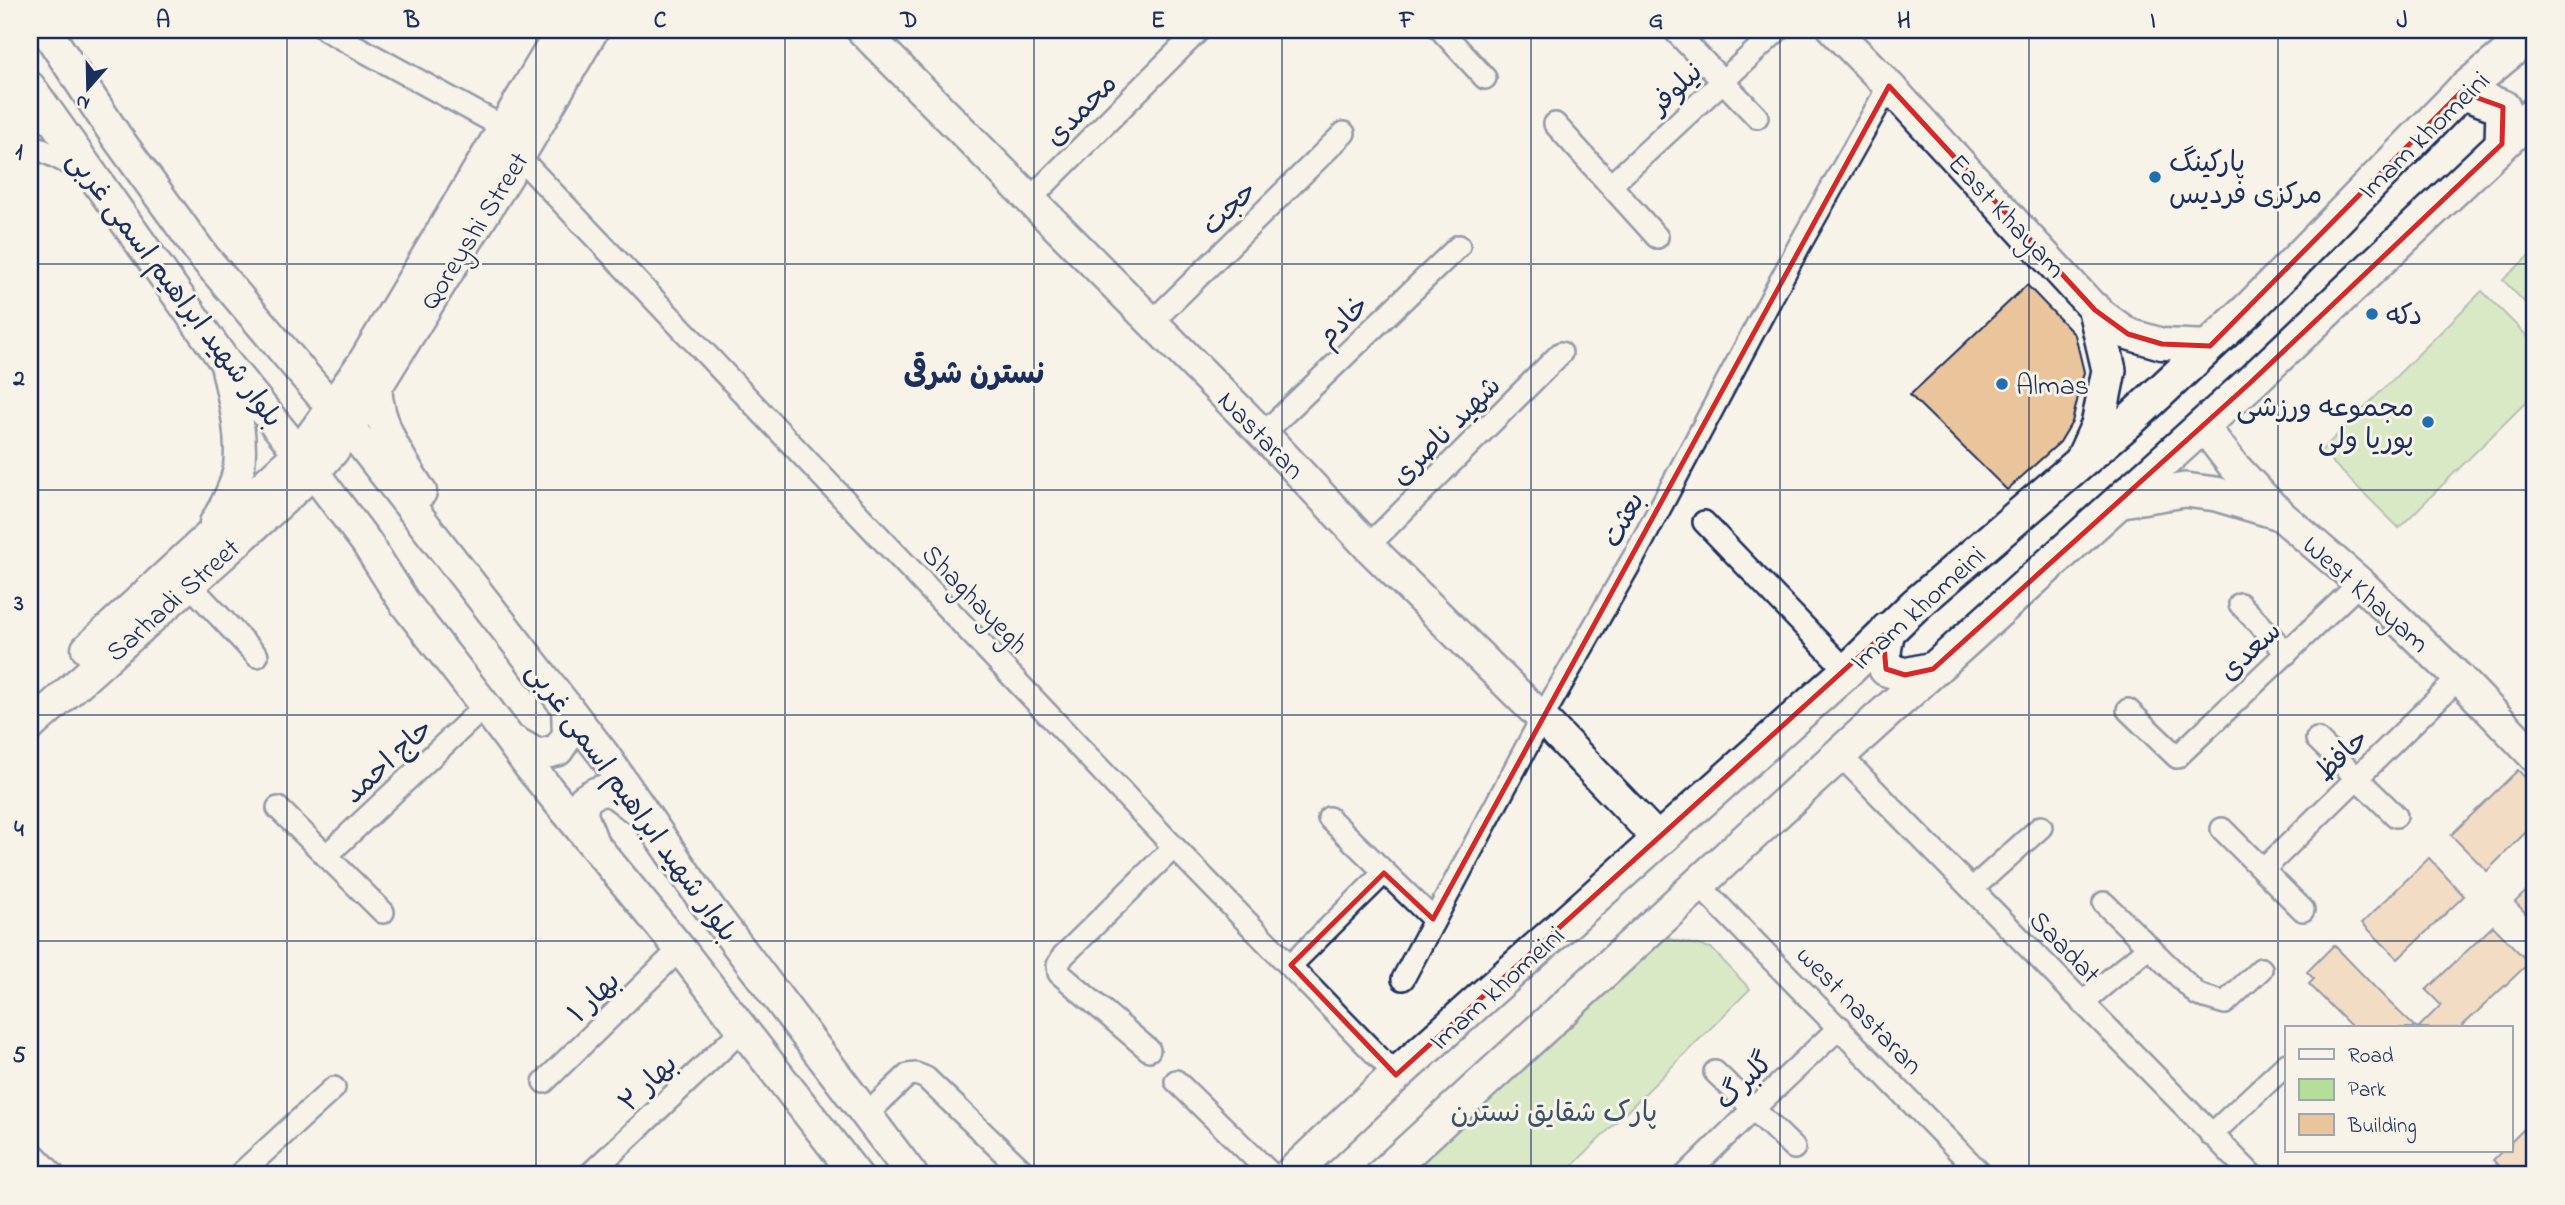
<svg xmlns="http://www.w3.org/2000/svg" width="2565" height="1205" font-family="'Indie Flower','Playpen Sans Arabic',sans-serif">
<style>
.green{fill:#b5de9b;stroke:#68867c;stroke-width:2}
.building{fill:#eac49a;stroke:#1b2f5e;stroke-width:2}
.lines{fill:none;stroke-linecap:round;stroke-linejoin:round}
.street-casing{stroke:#1b2f5e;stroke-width:26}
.secondary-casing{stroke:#1b2f5e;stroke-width:35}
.primary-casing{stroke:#1b2f5e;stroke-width:38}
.street{stroke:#f7f3e8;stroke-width:21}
.secondary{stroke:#f7f3e8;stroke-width:30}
.primary{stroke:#f7f3e8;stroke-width:33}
.marked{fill:none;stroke:#d62828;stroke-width:5;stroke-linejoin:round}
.grid{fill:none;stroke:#1b2f5e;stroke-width:2;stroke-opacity:0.55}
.poi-dot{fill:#1f6fb2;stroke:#f7f3e8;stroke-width:2.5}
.labels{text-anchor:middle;stroke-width:6;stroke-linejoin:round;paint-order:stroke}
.street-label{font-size:28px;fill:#1b2f5e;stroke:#f7f3e8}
.poi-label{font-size:28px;fill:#1b2f5e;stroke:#f7f3e8;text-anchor:start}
.park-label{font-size:28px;fill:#3a526a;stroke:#f7f3e8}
.neighbourhood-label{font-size:30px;font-weight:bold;fill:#1b2f5e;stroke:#f7f3e8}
.neatline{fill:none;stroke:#1b2f5e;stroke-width:2.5}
.grid-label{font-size:23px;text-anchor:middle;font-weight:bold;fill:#1b2f5e}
</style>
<rect width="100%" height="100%" fill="#f7f3e8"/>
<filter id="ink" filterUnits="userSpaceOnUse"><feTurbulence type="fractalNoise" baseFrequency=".0143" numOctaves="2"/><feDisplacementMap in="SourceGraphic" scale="14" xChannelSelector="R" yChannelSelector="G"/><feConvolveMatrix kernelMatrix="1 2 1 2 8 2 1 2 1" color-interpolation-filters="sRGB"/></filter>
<g filter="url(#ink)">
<g class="green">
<polygon points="2535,250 2535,313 2503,280"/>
<polygon points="2482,291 2535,344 2535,393 2399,528 2321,451"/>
<polygon points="1665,938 1711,948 1750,989 1563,1175 1409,1175"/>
</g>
<g class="building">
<polygon points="2027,285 2075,335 2084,372 2072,422 2060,442 2007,490 1910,395"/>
<polygon points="2518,770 2535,788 2535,842 2526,832 2487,871 2451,835"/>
<polygon points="2429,858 2464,896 2398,959 2362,923"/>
<polygon points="2535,883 2535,923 2515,902"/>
<polygon points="2493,926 2529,963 2460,1028 2418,1028 2441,1005 2426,990"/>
<polygon points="2334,945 2390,1003 2416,1028 2353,1028 2309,984 2314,979 2307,972"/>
<polygon points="2524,1129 2535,1140 2535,1175 2508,1175 2493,1160 2502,1151 2511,1151 2511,1142"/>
</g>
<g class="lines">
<defs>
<g id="street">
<polyline points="326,30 503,127"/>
<polyline points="1441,30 1485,78"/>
<polyline points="1674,30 1757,117"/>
<polyline points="1555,124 1657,237"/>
<polyline points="30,144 90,174"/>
<polyline points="519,157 1174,847 1396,1075"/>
<polyline points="1611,185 1778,30"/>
<polyline points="1030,199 1199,30"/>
<polyline points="1152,322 1344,133"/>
<polyline points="1263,434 1459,246"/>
<polyline points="1704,522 1847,671"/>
<polyline points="1368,546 1561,353"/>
<polyline points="189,584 257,656"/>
<polyline points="2240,604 2287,653"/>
<polyline points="2128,710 2177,757 2360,583"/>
<polyline points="2317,739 2396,816"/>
<polyline points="1840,755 2252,1175"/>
<polyline points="278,808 383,912"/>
<polyline points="1329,818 1433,919"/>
<polyline points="2222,829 2303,910"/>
<polyline points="326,856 485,706"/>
<polyline points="2263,870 2459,678"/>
<polyline points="1698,884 1982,1175"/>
<polyline points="1972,889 2041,827"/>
<polyline points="2104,903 2198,995 2225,1003 2261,969"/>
<polyline points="1291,965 1384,873"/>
<polyline points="1403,979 1542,718 1635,555 1799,246 1889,86"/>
<polyline points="2082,1003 2149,947"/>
<polyline points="1149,1050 1059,973 1058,965 1063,956 1174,847"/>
<polyline points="1715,1072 1794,1148"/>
<polyline points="1176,1081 1272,1175"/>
<polyline points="544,1082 680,949"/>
<polyline points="867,1114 908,1075 916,1074 926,1078 1027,1175"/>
<polyline points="2211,1135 2287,1064"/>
<polyline points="30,1150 54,1175"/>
<polyline points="239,1175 334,1088"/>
<polyline points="589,1175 743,1029"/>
<polyline points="1686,1175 1753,1109 1840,1027"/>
</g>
<g id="secondary">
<polyline points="46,30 116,136 204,257 350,429 604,755 704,901 912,1175"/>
<polyline points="862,30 1263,434 1368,546 1542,718 1659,840"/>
<polyline points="1834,30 1889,86 2095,310 2128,334 2162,344 2210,346"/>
<polyline points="30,87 225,362 299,453 366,542 404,602 485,706 529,766 680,949 856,1175"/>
<path d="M376,388C379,428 400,459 421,492"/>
<polyline points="2203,426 2233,465 2277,512 2360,583 2459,678 2535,757"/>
<path d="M215,523C225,507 236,486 239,467C243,435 234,400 227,369"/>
<polyline points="87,649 299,453 363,363 562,30"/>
<polyline points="30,726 218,559 314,472 333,451 376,388 519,157 593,30"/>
<polyline points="510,739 538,755 558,750 568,735 567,707"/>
<path d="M591,838L582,815L584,800C608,782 614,792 635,808"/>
</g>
<g id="primary">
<polyline points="2461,92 2503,107 2502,144"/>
<polyline points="2084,456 2098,425 2109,370 2095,310"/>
<polyline points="2122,500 2185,490 2216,494 2277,512"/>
<polyline points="1888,629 1884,652 1886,669 1905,675 1933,669"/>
<polyline points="1290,1175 1396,1075 1847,671 1915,605 2130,420 2251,307 2461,92 2535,31"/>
<polyline points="1383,1175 1807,784 2250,383 2535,113"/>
</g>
</defs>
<use href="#street" class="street-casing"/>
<use href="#secondary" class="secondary-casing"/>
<use href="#primary" class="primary-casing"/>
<use href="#street" class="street"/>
<use href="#secondary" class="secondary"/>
<use href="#primary" class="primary"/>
</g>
</g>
<path d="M0 0H2565V1205H0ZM1889,86L2095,310L2128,334L2162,344L2210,346L2461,92L2503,107L2502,144L2250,383L1933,669L1905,675L1886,669L1883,635L1396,1075L1291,965L1384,873L1433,919Z" fill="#f7f3e8" fill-opacity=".55" fill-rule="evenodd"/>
<path class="marked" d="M1889,86L2095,310L2128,334L2162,344L2210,346L2461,92L2503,107L2502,144L2250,383L1933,669L1905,675L1886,669L1883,635L1396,1075L1291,965L1384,873L1433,919Z"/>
<path class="grid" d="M287,30V1175M536,30V1175M785,30V1175M1034,30V1175M1282,30V1175M1531,30V1175M1780,30V1175M2029,30V1175M2278,30V1175M30,264H2535M30,490H2535M30,715H2535M30,941H2535"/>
<g class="poi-dot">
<circle cx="2155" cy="177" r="7"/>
<circle cx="2372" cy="314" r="7"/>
<circle cx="2002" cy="384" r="7"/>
<circle cx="2428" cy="422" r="7"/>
</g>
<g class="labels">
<g class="street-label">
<text transform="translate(1675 87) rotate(-43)" y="10">نیلوفر</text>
<text transform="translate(1080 109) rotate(-45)" y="10">محمدی</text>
<text transform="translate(2423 134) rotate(-44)" y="10">Imam khomeini</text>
<text transform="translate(1228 207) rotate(-44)" y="10">حجت</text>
<text transform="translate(2008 215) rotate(47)" y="10">East Khayam</text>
<text transform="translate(473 230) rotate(-58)" y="10">Qoreyshi Street</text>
<text transform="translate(176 288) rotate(53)" y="10">بلوار شهید ابراهیم اسمی غربی</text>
<text transform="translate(1342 320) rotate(-44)" y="10">خادم</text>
<text transform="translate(1445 430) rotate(-45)" y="10">شهید ناصری</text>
<text transform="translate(1262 434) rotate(46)" y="10">Nastaran</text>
<text transform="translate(1622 519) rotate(-62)" y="10">بعثت</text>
<text transform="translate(2367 593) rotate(42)" y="10">West Khayam</text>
<text transform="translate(976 598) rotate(46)" y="10">Shaghayegh</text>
<text transform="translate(172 599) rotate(-42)" y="10">Sarhadi Street</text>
<text transform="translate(1917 607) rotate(-42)" y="10">Imam khomeini</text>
<text transform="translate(2249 650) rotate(-43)" y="10">سعدی</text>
<text transform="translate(2341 754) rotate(-44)" y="10">حافظ</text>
<text transform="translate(387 760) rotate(-43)" y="10">حاج احمد</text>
<text transform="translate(633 801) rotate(54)" y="10">بلوار شهید ابراهیم اسمی غربی</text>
<text transform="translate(2066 946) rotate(46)" y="10">Saadat</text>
<text transform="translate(1496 987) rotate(-42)" y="10">Imam khomeini</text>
<text transform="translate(593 996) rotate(-44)" y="10">بهار ۱</text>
<text transform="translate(1861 1009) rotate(46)" y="10">west nastaran</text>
<text transform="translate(1743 1080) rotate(-44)" y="10">گلبرگ</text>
<text transform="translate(647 1082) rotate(-44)" y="10">بهار ۲</text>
</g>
<g class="poi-label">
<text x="2169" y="171">پارکینگ<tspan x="2169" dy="32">مرکزی فردیس</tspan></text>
<text x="2386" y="324">دکه</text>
<text x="2016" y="394">Almas</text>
<text x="2414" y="416" text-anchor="end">مجموعه ورزشی<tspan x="2414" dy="32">پوریا ولی</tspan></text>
</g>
<g class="park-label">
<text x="1554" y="1121">پارک شقایق نسترن</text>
</g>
<g class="neighbourhood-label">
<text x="974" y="383">نسترن شرقی</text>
</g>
</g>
<rect width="2565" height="1205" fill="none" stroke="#f7f3e8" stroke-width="77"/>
<rect x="2285" y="1026" width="228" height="126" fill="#f7f3e8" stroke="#9fa5b1" stroke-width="2"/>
<rect x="2299" y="1049" width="35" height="10" fill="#f7f3e8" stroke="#9fa5b1" stroke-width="2"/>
<text x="2348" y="1062" font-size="21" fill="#1b2f5e">Road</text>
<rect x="2299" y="1079" width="35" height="21" fill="#b5de9b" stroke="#9fa5b1" stroke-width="2"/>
<text x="2348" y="1096" font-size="21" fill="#1b2f5e">Park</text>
<rect x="2299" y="1114" width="35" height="21" fill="#eac49a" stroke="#9fa5b1" stroke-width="2"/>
<text x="2348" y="1132" font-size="21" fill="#1b2f5e">Building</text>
<g transform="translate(88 88) rotate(200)" stroke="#f7f3e8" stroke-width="5" paint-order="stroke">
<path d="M0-5L12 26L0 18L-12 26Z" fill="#1b2f5e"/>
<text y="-10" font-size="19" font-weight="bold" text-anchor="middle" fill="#1b2f5e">N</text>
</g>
<rect x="38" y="38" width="2488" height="1128" class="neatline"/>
<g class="grid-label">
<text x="163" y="27">A</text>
<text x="412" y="27">B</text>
<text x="660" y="27">C</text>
<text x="909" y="27">D</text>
<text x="1158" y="27">E</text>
<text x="1407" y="27">F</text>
<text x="1656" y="27">G</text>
<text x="1904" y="27">H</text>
<text x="2153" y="27">I</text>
<text x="2402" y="27">J</text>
<text x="19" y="159">1</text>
<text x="19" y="385">2</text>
<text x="19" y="610">3</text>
<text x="19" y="836">4</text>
<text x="19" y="1062">5</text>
</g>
</svg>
